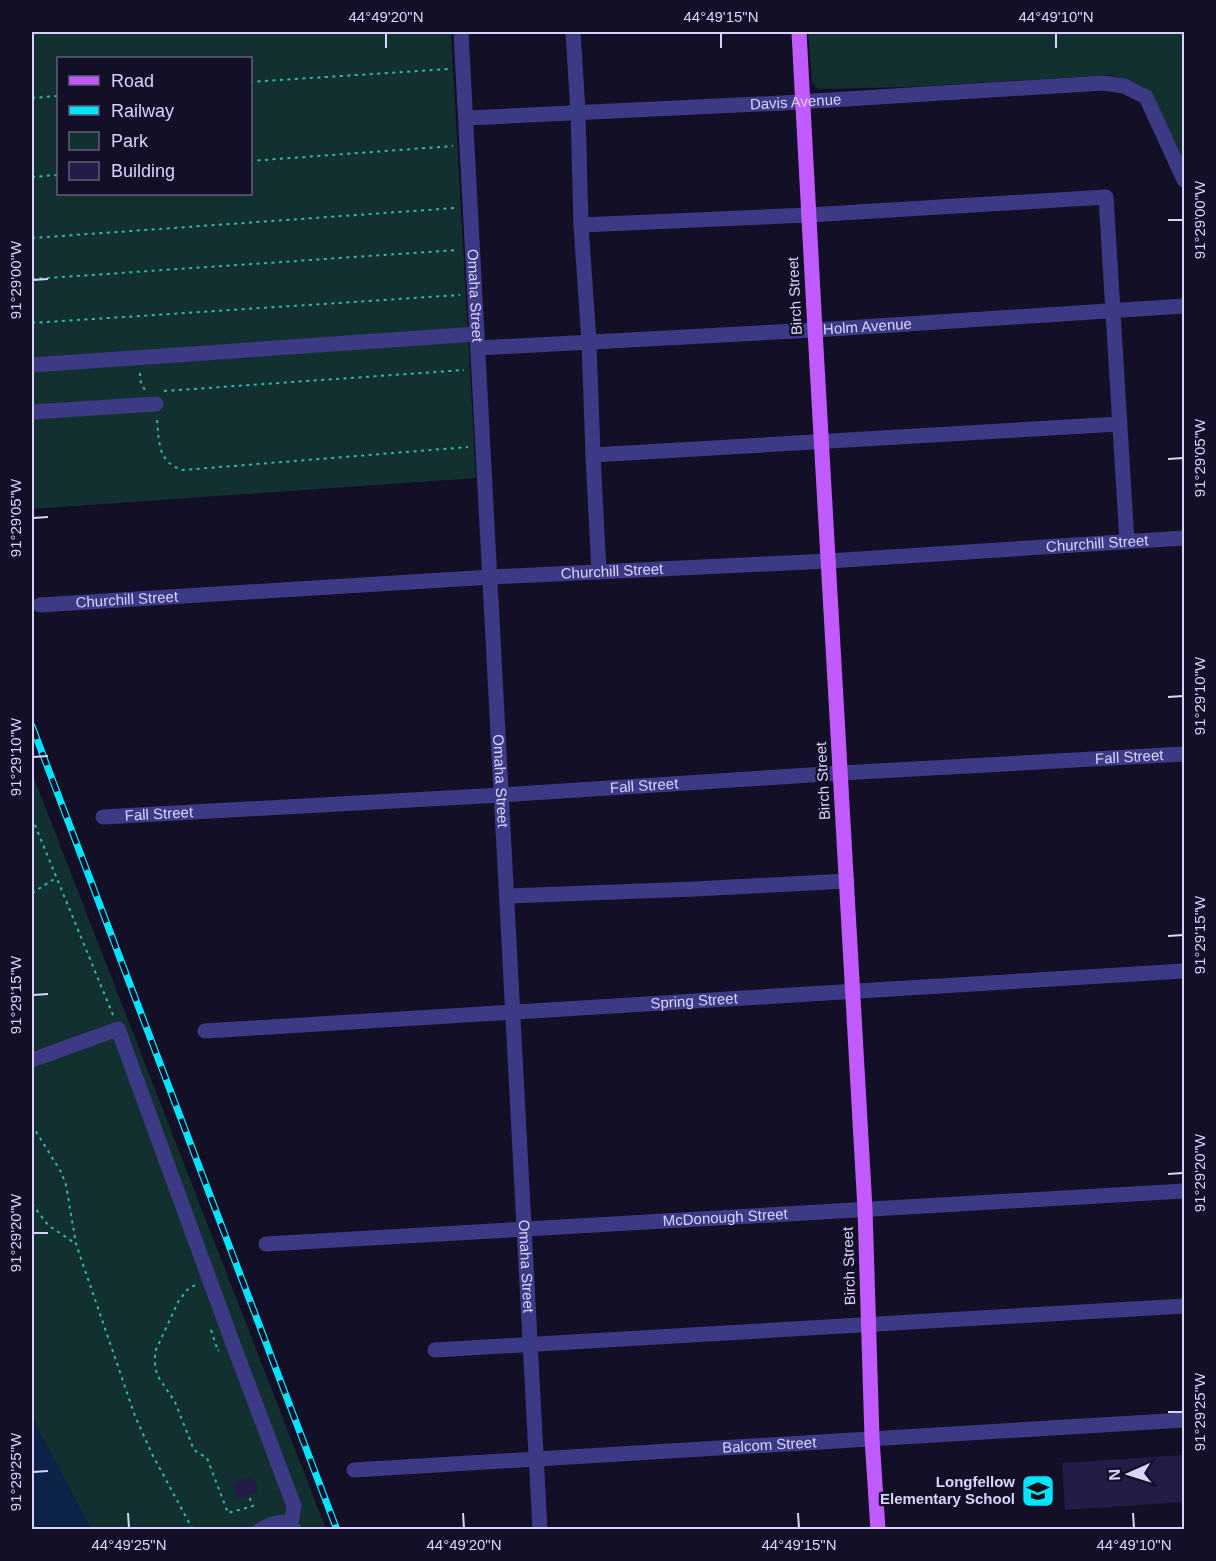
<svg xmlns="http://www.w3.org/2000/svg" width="1216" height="1561" font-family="Arial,sans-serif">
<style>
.green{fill:#12302f;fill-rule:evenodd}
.water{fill:#0c2248}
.building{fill:#241b47}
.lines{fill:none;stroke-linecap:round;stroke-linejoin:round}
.path{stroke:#2fb8b0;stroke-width:2;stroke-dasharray:3 4.5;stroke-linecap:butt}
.minor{stroke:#3d3a85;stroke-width:15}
.major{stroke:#c25bff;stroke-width:15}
.rail-casing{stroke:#00e5ff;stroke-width:7}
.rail{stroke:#130f26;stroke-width:4.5;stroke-dasharray:14;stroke-linecap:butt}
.ticks{fill:none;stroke:#d9d4ff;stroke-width:2}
.labels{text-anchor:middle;stroke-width:4.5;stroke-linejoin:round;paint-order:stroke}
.street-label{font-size:15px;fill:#d9d4ff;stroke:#130f26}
.poi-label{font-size:15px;font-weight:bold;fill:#d9d4ff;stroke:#130f26;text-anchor:end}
.neatline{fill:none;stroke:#d9d4ff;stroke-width:2}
.ticks-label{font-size:15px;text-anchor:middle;fill:#d9d4ff}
</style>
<rect width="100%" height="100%" fill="#130f26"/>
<g class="green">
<path d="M32,32H451L476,478L32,509ZM58,58H250V194H58Z"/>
<path d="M808,32H1184V165L1145,88C1134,82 1123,78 1110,75L911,87L819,89L815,87L812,82Z"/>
<polygon points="32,773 326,1529 91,1529 37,1428 32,1414"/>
</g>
<polygon class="water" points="32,1414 37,1428 91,1529 32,1529"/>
<g class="building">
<polygon points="1184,1455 1184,1502 1065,1510 1062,1463"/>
<polygon points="253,1476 259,1491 238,1499 232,1484"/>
</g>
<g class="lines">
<g class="path">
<polyline points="250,82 448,69"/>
<polyline points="32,98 58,96"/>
<polyline points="250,161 453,146"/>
<polyline points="32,177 58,175"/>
<polyline points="32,238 455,208"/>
<polyline points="32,279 457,250"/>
<polyline points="32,323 460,295"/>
<polyline points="140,373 141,384 145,390"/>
<polyline points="164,391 464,370"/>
<path d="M157,420C159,442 158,463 183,470L468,447"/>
<polyline points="32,818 113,1015"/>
<polyline points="32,893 56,878"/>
<polyline points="32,1125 61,1172 66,1185 76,1244 135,1416 152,1454 193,1530"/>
<polyline points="32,1204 48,1225 76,1244"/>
<polyline points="195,1285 187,1290 178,1302 155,1352 155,1364 157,1375 175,1402 194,1450 207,1458 228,1513 253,1506 248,1494"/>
<polyline points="211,1330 218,1351 219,1350"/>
</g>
<g class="minor">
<path id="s1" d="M461,32L540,1530"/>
<polyline points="573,32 578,112 581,225 589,342 593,455 599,572"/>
<path id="s2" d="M466,118L782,103L1104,83L1124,86L1146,97L1184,180"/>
<polyline points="581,225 809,215 1106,197 1127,542"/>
<path id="s3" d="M478,348L815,330L1184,306"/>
<polyline points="32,365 477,334"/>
<polyline points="32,412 156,404"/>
<polyline points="593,455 1119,424"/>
<path id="s4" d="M40,605L491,577L828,561L1184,538"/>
<path id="s5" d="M103,817L501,795L841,773L1184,754"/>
<polyline points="507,896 695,889 847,881"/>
<path id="s6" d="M205,1031L1184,971"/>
<polyline points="32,1060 118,1029 233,1344 294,1506 291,1524 294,1530"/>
<path id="s7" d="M266,1244L1184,1191"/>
<polyline points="435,1350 1184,1306"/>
<path id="s8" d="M354,1470L1184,1420"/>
<path d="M260,1530C271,1524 279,1520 291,1524"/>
</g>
<polyline class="major" points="799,32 815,330 865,1209 872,1438 878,1530"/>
<defs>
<polyline id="rail" points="32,726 337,1530"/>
</defs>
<use href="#rail" class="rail-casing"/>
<use href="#rail" class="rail"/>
</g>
<path class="ticks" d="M386,33V48M721,33V48M1056,33V48M1168,220H1183M33,280L48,279M1168,459L1183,458M33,518L48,517M1168,697L1183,696M33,757L48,756M1168,936L1183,935M33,995L48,994M1168,1174L1183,1173M33,1233H48M1168,1412H1183M33,1472L48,1471M128,1513L129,1528M463,1513L464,1528M798,1513L799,1528M1133,1513L1134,1528"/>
<defs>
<symbol id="school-square" viewBox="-11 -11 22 22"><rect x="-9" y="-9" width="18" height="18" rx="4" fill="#00e5ff" stroke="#130f26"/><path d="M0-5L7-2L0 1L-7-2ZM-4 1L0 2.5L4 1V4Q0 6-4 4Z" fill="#111"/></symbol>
</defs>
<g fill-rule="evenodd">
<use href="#school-square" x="1019" y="1472" width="38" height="38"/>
</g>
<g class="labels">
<g class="street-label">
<text dy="5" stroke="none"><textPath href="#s2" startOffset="330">Davis Avenue</textPath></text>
<text dy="5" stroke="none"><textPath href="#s1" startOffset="264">Omaha Street</textPath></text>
<text transform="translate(795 296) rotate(-93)" y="5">Birch Street</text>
<text dy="5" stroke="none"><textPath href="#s3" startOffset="390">Holm Avenue</textPath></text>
<text dy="5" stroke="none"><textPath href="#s4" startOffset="1059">Churchill Street</textPath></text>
<text dy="5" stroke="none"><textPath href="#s4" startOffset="573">Churchill Street</textPath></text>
<text dy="5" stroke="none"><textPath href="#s4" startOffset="87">Churchill Street</textPath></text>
<text dy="5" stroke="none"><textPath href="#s5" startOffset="1028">Fall Street</textPath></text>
<text dy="5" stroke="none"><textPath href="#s1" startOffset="750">Omaha Street</textPath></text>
<text transform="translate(823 781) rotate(-93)" y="5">Birch Street</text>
<text dy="5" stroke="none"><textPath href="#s5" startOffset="542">Fall Street</textPath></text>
<text dy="5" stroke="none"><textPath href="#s5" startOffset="56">Fall Street</textPath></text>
<text dy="5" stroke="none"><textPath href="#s6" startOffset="490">Spring Street</textPath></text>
<text dy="5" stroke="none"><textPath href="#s7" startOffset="460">McDonough Street</textPath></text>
<text dy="5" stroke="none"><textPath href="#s1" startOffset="1236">Omaha Street</textPath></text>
<text transform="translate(849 1266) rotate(-92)" y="5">Birch Street</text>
<text dy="5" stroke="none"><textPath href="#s8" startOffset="416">Balcom Street</textPath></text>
</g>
<g class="poi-label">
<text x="1015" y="1487">Longfellow<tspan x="1015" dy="17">Elementary School</tspan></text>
</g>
</g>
<rect width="1216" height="1561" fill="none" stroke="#130f26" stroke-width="66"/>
<rect x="57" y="57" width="195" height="138" fill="#130f26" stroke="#625e7d" stroke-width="1.5"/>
<rect x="69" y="76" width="30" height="9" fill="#c25bff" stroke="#625e7d" stroke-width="1.5"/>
<text x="111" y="87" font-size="18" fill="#d9d4ff">Road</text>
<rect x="69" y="106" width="30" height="9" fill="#00e5ff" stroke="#625e7d" stroke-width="1.5"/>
<text x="111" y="117" font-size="18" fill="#d9d4ff">Railway</text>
<rect x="69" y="132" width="30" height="18" fill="#12302f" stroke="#625e7d" stroke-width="1.5"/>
<text x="111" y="147" font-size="18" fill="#d9d4ff">Park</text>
<rect x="69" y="162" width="30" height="18" fill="#241b47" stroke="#625e7d" stroke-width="1.5"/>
<text x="111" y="177" font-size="18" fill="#d9d4ff">Building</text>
<g transform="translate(1129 1474) rotate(267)" stroke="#130f26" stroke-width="4.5" paint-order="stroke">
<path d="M0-4.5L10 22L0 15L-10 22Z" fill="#d9d4ff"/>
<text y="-9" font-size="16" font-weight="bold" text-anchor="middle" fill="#d9d4ff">N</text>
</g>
<rect x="33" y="33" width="1150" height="1495" class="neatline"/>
<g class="ticks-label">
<text x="386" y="22">44°49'20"N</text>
<text x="721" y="22">44°49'15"N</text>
<text x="1056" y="22">44°49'10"N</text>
<text transform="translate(1200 220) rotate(-90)" y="5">91°29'00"W</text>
<text transform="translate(16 280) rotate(-90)" y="5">91°29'00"W</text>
<text transform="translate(1200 458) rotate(-90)" y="5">91°29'05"W</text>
<text transform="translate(16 518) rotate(-90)" y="5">91°29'05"W</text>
<text transform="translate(1200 696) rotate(-90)" y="5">91°29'10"W</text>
<text transform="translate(16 757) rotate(-90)" y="5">91°29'10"W</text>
<text transform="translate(1200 935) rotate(-90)" y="5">91°29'15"W</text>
<text transform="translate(16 995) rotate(-90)" y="5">91°29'15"W</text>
<text transform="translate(1200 1173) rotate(-90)" y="5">91°29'20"W</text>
<text transform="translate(16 1233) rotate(-90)" y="5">91°29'20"W</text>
<text transform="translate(1200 1412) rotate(-90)" y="5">91°29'25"W</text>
<text transform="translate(16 1472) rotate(-90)" y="5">91°29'25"W</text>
<text x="129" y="1550">44°49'25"N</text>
<text x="464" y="1550">44°49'20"N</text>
<text x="799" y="1550">44°49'15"N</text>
<text x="1134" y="1550">44°49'10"N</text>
</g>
</svg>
